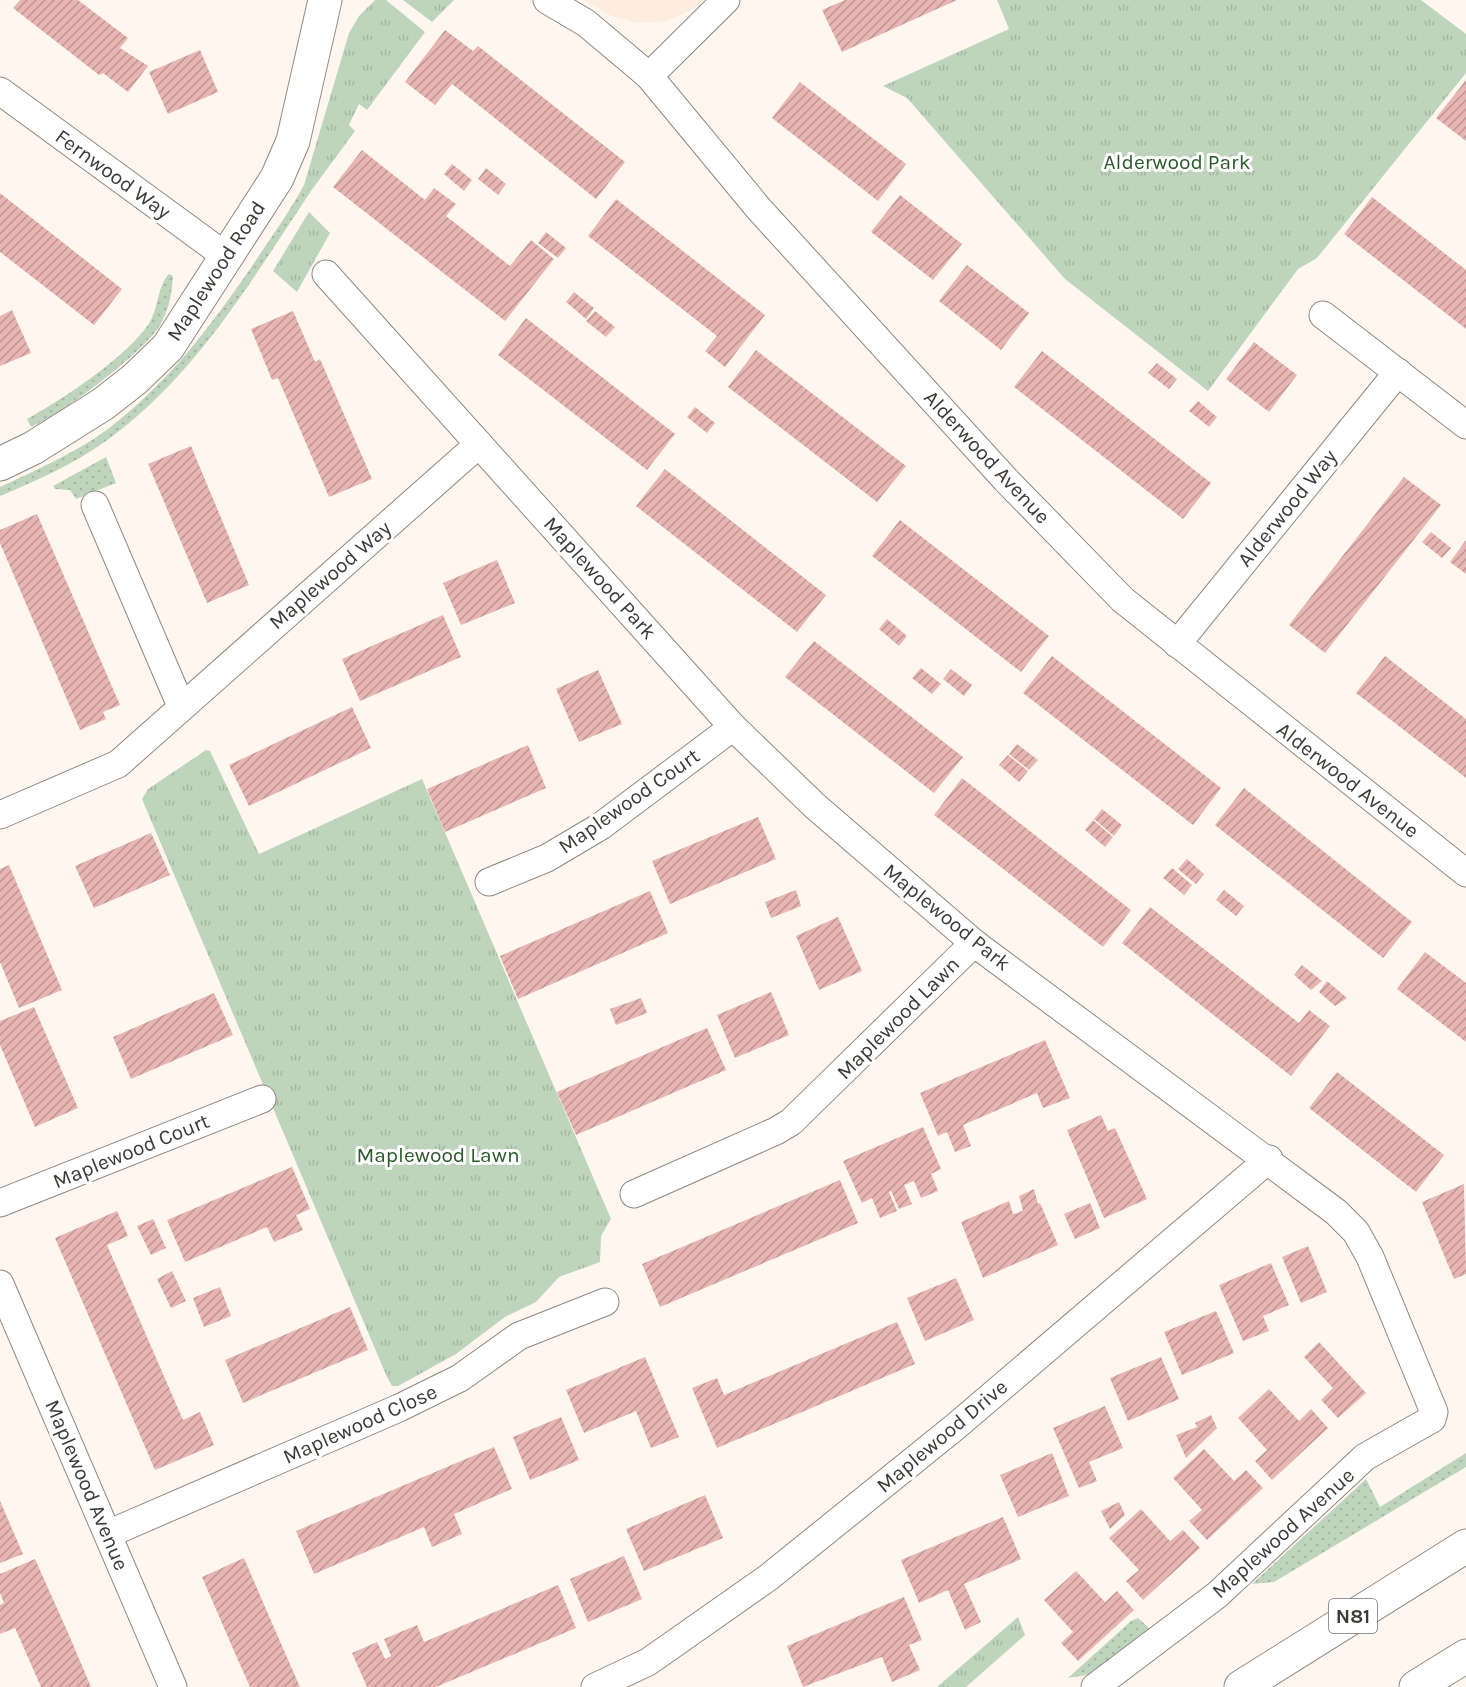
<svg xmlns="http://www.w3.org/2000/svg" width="1466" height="1687" font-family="Karla,sans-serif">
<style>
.built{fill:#feeddf}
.grass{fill:url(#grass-dots)}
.park{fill:url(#park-tufts)}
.building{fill:url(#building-hatch)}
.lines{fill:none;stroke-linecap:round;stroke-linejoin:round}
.minor-casing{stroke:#90877f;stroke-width:29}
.tertiary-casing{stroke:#90877f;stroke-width:35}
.primary-casing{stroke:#90877f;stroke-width:35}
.minor{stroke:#fff;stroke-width:27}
.tertiary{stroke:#fff;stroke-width:33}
.primary{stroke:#fff;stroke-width:33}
.labels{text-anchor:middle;stroke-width:6;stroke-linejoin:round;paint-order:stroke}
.shield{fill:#fff;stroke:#777472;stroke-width:1.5}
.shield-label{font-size:20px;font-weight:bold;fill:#3d3936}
.park-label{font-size:21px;fill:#2b582a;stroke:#fff}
.street-label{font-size:21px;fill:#3d3936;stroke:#fff}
</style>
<defs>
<pattern id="grass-dots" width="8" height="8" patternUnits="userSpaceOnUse" patternTransform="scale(1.5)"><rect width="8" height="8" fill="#bed4bc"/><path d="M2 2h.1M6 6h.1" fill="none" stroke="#a4b7a2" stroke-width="1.8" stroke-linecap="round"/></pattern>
<pattern id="park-tufts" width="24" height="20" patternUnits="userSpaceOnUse" patternTransform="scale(1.5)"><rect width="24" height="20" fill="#bed4bc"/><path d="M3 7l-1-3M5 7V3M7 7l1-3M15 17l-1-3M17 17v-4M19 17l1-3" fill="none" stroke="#a4b7a2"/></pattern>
<pattern id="building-hatch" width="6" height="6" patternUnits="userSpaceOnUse" patternTransform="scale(1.5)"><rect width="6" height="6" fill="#e8b6b2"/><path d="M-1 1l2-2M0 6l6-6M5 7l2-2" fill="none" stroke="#bd9592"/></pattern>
</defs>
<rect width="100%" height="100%" fill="#fff7ef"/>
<polygon class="built" points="585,0 704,0 691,10 668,21 636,23 609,15"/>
<g class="grass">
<path d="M304,185L311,191C251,281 195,377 106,441C74,464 36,481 0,496V487C34,471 70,455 101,434C167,386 215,321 260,254C275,232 291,209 304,185Z"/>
<path d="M169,274L173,276C172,293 169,310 160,325C145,352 59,416 31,427L27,419C63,399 125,358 148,325C159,309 157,286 169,274Z"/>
<polygon points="106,457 116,483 76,499 70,490 55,489 53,486"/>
<polygon points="1466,1453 1466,1467 1274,1582 1252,1584 1366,1479 1380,1507"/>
<polygon points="1138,1618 1151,1630 1092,1674 1068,1678 1131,1621"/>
</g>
<g class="park">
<polygon points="375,0 386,0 425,32 367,110 359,104 349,125 355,131 311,191 304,185 349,33 359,16"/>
<polygon points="403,0 454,0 432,22"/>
<polygon points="997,0 1421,0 1466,34 1466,73 1317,258 1298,269 1208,391 1065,279 907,98 883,86 1009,29"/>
<polygon points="309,212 330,233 297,292 273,271"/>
<polygon points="206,750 210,751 259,854 422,779 611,1219 601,1236 600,1262 559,1277 536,1302 505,1317 456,1354 398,1386 392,1386 387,1377 142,799 148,789"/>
<polygon points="1018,1617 1025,1635 966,1687 937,1687"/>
</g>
<g class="building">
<polygon points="20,0 78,0 128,38 120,48 148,66 128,92 103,73 99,75 13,8"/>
<polygon points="845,0 957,0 842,52 822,10"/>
<polygon points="445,30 473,51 478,46 625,162 596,199 452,84 435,105 405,82"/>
<polygon points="200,50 218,92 168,114 149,72"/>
<polygon points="1466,80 1466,141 1436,118"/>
<polygon points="800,82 906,164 878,201 772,118"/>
<polygon points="362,150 425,200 434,188 456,204 446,216 510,266 531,240 554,259 505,321 333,187"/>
<polygon points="452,164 472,180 464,191 444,174"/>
<polygon points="486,168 506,184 498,195 478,179"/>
<polygon points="0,193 122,289 94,325 0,252"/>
<polygon points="900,195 962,244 933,280 871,232"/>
<polygon points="1372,197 1466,270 1466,329 1344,234"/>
<polygon points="616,199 765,315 725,367 705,351 717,336 588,236"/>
<polygon points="546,232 566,248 558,258 538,243"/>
<polygon points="967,265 1029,313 1001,350 939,301"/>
<polygon points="574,292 594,308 586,319 566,302"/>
<polygon points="12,310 31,353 0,366 0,316"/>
<polygon points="293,311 315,362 320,359 372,479 329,497 278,378 272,380 251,329"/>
<polygon points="595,311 615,327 606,337 586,321"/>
<polygon points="526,318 675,434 647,470 498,355"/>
<polygon points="1254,342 1297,375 1269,412 1226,379"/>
<polygon points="756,350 906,466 877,502 728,387"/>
<polygon points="1042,351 1211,483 1183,519 1014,387"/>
<polygon points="1157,363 1177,379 1169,389 1148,373"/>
<polygon points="1198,401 1217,417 1209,427 1189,411"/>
<polygon points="695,407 715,423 707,433 687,417"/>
<polygon points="191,446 249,585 207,603 148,464"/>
<polygon points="665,469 826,595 797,632 636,506"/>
<polygon points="1404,477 1441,505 1325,653 1289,625"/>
<polygon points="37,514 120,705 103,712 106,719 80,730 0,543 0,530"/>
<polygon points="900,520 1049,636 1021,672 872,556"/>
<polygon points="1431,532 1451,548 1442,558 1422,542"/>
<polygon points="1466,540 1466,574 1450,562"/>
<polygon points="497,560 515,603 461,625 443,583"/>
<polygon points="443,615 461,657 360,701 342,659"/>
<polygon points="887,619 907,636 899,646 879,629"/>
<polygon points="814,641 963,757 934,793 785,677"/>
<polygon points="1052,656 1221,788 1193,825 1023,693"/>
<polygon points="1385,656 1466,719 1466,778 1356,693"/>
<polygon points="921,668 941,684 932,694 912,678"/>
<polygon points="951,669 972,685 964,696 943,679"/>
<polygon points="598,670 622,724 579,742 556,689"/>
<polygon points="352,707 371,748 249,806 229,765"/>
<polygon points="1017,744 1038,760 1029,770 1009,754"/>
<polygon points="528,745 546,788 445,832 427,789"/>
<polygon points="1008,755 1028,771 1019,782 999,765"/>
<polygon points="962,778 1131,910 1103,947 934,815"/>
<polygon points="1244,788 1412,922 1383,958 1215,825"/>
<polygon points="1102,809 1122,825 1114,836 1094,819"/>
<polygon points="758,817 776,859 670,904 652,861"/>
<polygon points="1093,820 1113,837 1105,847 1085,830"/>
<polygon points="151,833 170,875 94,908 75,866"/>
<polygon points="1187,859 1204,874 1196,884 1178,869"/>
<polygon points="9,865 62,990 19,1008 0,962 0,869"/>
<polygon points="1172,868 1192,885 1184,895 1163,878"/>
<polygon points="796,890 801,906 771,918 765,902"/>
<polygon points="1224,890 1244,906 1236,916 1216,900"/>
<polygon points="650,891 668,933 518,999 500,956"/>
<polygon points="1150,907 1299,1023 1309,1010 1330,1026 1291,1076 1122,943"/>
<polygon points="838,917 862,971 819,990 796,936"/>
<polygon points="1425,952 1466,983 1466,1042 1397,989"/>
<polygon points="1302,965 1322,981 1311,990 1294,975"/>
<polygon points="1327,981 1347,998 1335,1006 1319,992"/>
<polygon points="771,992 789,1035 735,1058 717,1015"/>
<polygon points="214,993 233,1035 131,1079 113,1037"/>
<polygon points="641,998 647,1013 616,1025 610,1009"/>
<polygon points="34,1007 78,1108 35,1127 0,1045 0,1021"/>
<polygon points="707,1028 726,1070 576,1135 557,1092"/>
<polygon points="1045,1040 1070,1098 1043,1108 1037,1093 963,1125 971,1146 955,1152 947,1132 938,1136 920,1093"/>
<polygon points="1337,1072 1444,1155 1416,1192 1309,1108"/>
<polygon points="1101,1115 1108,1131 1115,1128 1147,1199 1104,1218 1067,1130"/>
<polygon points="923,1127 941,1169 931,1174 938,1191 921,1198 914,1181 904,1185 912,1204 899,1209 891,1191 889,1192 897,1211 880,1218 872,1198 862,1203 843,1161"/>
<polygon points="292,1167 310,1209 296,1215 303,1230 274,1242 267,1227 185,1262 167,1220"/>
<polygon points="840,1180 858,1223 660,1307 642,1264"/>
<polygon points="1464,1184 1466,1274 1454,1279 1422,1202"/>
<polygon points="1034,1189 1038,1204 1040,1203 1058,1245 983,1278 961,1222 1009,1201 1013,1214 1018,1213 1023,1210 1019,1196"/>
<polygon points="1090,1203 1100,1228 1075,1239 1064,1214"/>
<polygon points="117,1211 128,1236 107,1245 183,1420 200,1412 214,1445 155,1470 55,1238"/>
<polygon points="153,1219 166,1248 151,1255 137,1226"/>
<polygon points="1308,1246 1327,1292 1301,1303 1282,1257"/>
<polygon points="1271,1263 1289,1305 1263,1316 1269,1331 1243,1341 1219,1285"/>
<polygon points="172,1271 186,1301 171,1308 157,1279"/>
<polygon points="956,1278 974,1320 925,1341 907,1298"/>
<polygon points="220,1287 231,1316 204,1327 193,1298"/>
<polygon points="350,1307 368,1350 243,1403 225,1360"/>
<polygon points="1216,1311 1234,1353 1182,1375 1164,1332"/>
<polygon points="897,1322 915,1364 717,1448 692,1388 717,1378 724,1395"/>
<polygon points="1319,1342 1366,1393 1338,1418 1321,1400 1333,1388 1304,1357"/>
<polygon points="645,1357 679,1437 651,1448 636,1411 584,1433 566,1390"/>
<polygon points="1161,1357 1179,1399 1128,1421 1110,1378"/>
<polygon points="1269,1389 1299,1421 1311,1409 1328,1428 1272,1480 1255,1461 1267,1450 1238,1418"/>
<polygon points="1105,1406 1123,1448 1089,1462 1097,1481 1079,1488 1053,1428"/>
<polygon points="1211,1415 1217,1428 1186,1458 1176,1435 1197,1427 1195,1423"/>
<polygon points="561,1417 579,1460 530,1480 513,1437"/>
<polygon points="494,1447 512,1489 454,1514 462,1534 432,1547 424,1527 314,1574 296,1531"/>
<polygon points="1204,1449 1234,1481 1246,1470 1263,1488 1207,1540 1189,1521 1202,1510 1173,1478"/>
<polygon points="1052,1453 1069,1496 1018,1517 1000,1475"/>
<polygon points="705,1495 723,1538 644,1571 626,1529"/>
<polygon points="0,1501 23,1554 0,1563"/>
<polygon points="1119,1502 1125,1515 1110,1529 1101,1511"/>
<polygon points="1141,1509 1170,1541 1183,1530 1200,1548 1143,1600 1126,1581 1139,1570 1109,1538"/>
<polygon points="1003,1517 1021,1559 964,1584 981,1622 965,1630 948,1590 919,1603 901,1560"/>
<polygon points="624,1556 642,1599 588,1622 570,1579"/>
<polygon points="244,1558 265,1607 300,1687 250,1687 234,1651 202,1577"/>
<polygon points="35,1559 69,1635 91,1687 41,1687 15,1628 0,1634 0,1605 4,1603 0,1593 0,1574"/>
<polygon points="1076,1571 1105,1602 1117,1591 1134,1610 1078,1661 1061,1643 1073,1632 1044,1600"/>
<polygon points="558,1585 576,1628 436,1687 367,1687 352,1653 377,1642 385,1659 391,1656 384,1639 417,1625 424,1642"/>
<polygon points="904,1597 922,1640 909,1645 920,1670 892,1682 882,1657 803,1687 787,1646"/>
</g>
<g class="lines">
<defs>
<g id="minor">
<polyline points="547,0 586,23 649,76 759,209 1006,480 1123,600 1466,873"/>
<polyline points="649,76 726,0"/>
<polyline points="0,91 227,257"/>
<polyline points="326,274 733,727 815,806 974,943 1336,1212 1356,1232 1370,1257 1434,1412 1432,1419 1365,1457 1217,1595 1095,1687"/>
<polyline points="1323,315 1466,425"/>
<polyline points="95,505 181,706"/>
<polyline points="1177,644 1398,372"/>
<polyline points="0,815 118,764 479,444"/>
<polyline points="489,882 547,858 601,826 733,727"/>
<polyline points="634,1194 776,1131 791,1122 974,943"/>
<polyline points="0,1203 262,1099"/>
<polyline points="0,1284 173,1687"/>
<polyline points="108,1534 399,1408 460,1378 519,1336 605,1302"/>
<polyline points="595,1687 648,1662 769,1577 955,1427 1269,1159"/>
</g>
<polyline id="tertiary" points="0,464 33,448 103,404 135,379 168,347 277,178 293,141 325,0"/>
<g id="primary">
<polyline points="1241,1687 1466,1546"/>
<polyline points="1416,1687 1466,1656"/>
</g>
</defs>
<use href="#minor" class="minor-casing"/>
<use href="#tertiary" class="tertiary-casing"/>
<use href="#primary" class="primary-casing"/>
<use href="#minor" class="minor"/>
<use href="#tertiary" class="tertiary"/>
<use href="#primary" class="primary"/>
</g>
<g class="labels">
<rect class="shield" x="1329" y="1599" width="48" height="34" rx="4.5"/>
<g class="shield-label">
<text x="1353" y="1623">N81</text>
</g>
<g class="park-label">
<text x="1177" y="169">Alderwood Park</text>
<text x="438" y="1162">Maplewood Lawn</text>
</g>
<g class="street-label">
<text transform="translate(113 174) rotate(36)" y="7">Fernwood Way</text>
<text transform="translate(216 271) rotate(-57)" y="7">Maplewood Road</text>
<text transform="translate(987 457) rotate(47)" y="7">Alderwood Avenue</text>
<text transform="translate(1287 508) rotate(-51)" y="7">Alderwood Way</text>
<text transform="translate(330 575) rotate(-41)" y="7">Maplewood Way</text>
<text transform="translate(600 578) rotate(48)" y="7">Maplewood Park</text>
<text transform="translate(1348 780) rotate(38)" y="7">Alderwood Avenue</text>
<text transform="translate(629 801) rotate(-35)" y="7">Maplewood Court</text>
<text transform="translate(947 917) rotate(39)" y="7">Maplewood Park</text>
<text transform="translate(898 1018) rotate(-45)" y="7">Maplewood Lawn</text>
<text transform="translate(131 1151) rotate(-22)" y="7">Maplewood Court</text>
<text transform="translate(360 1424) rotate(-24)" y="7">Maplewood Close</text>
<text transform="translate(942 1436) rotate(-40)" y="7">Maplewood Drive</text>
<text transform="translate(87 1485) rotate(67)" y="7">Maplewood Avenue</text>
<text transform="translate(1283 1533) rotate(-42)" y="7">Maplewood Avenue</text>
</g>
</g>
</svg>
